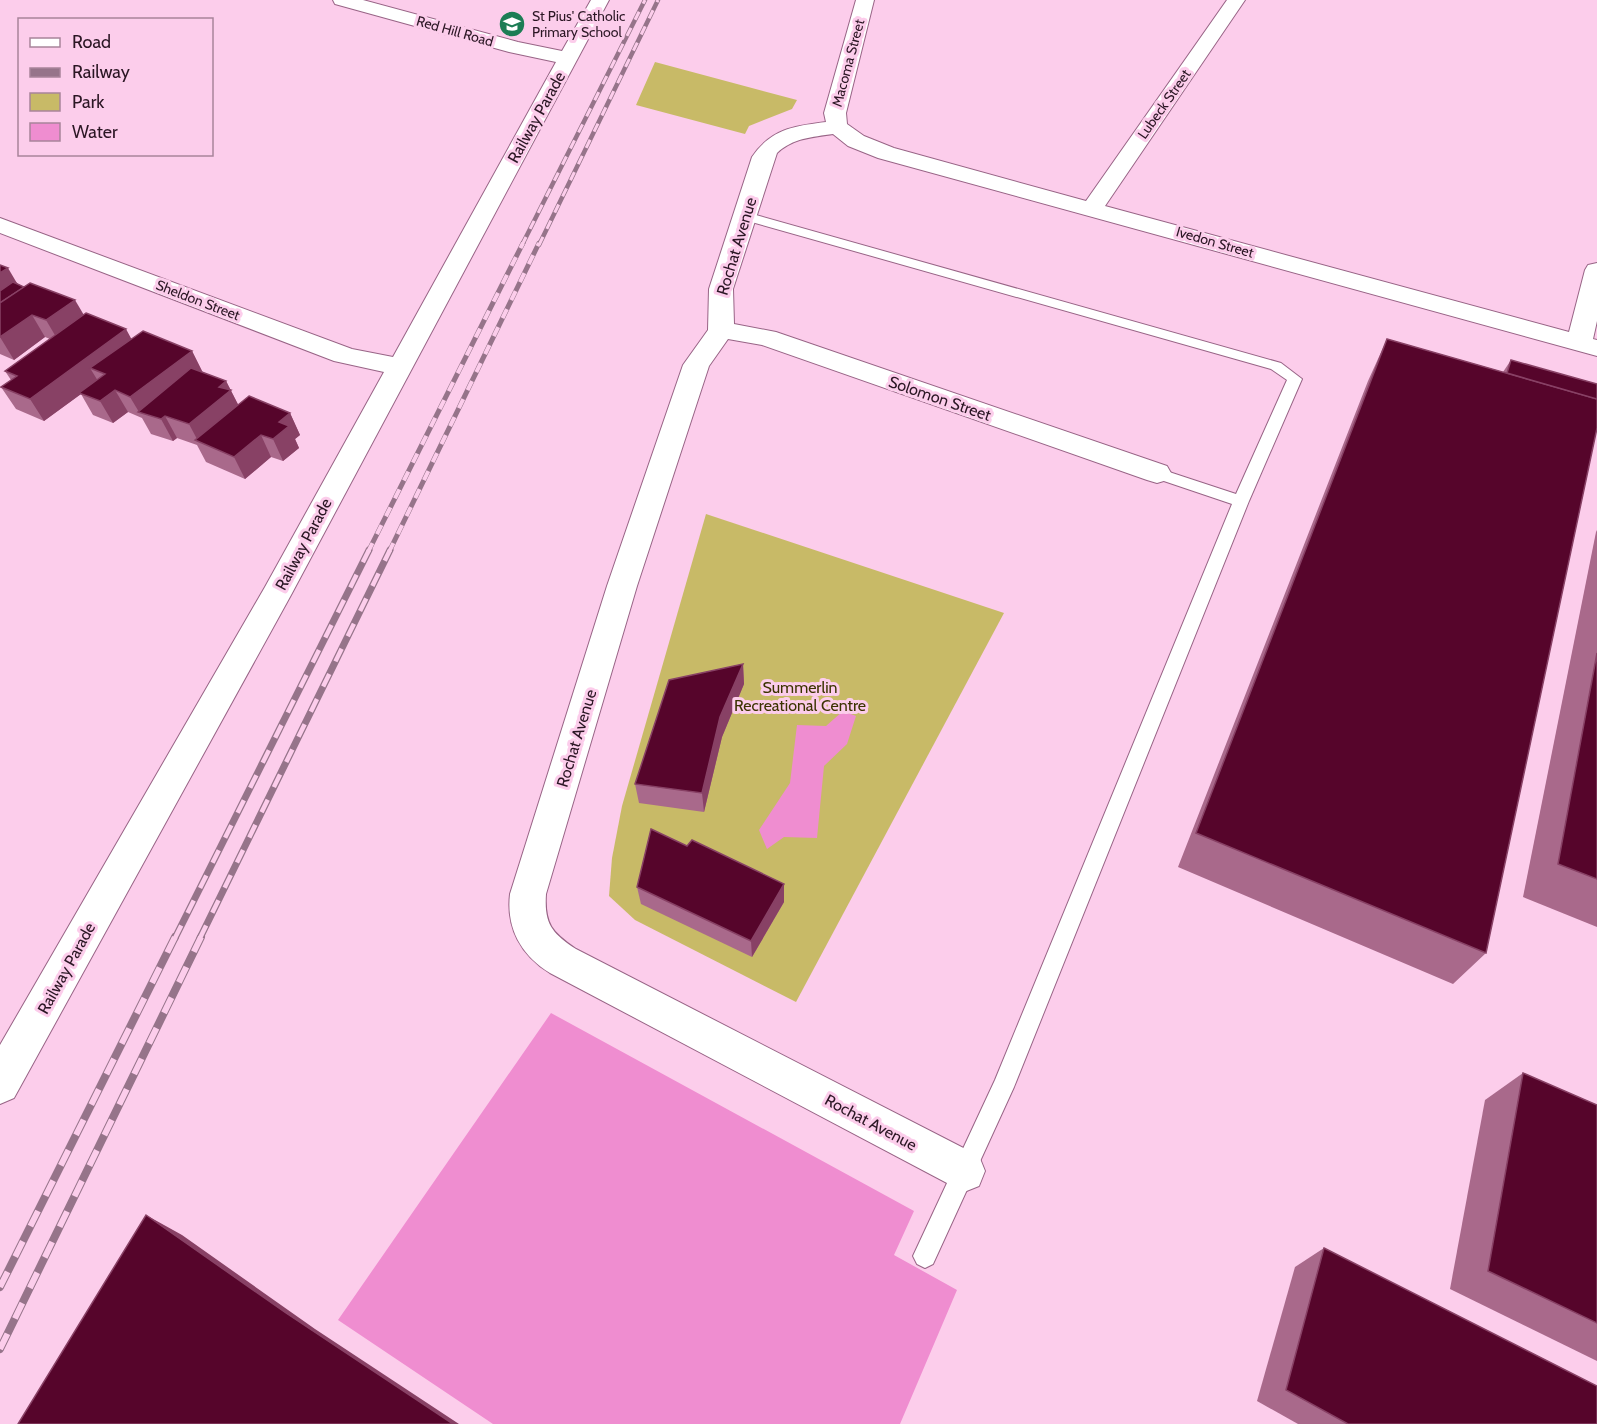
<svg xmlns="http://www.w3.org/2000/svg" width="1597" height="1424" font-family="Cabin,sans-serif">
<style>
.green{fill:#c8ba67}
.water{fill:#ef8dd0}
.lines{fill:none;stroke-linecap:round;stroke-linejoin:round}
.lane-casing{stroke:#986486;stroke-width:2}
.street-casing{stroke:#986486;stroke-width:2}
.lane{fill:#fff;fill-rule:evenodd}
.street{fill:#fff;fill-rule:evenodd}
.rail-far3-casing{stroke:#96748a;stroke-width:4.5}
.rail-far2-casing{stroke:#96748a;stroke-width:5}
.rail-far1-casing{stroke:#96748a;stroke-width:7}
.rail-casing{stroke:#96748a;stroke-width:8}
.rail-far3{stroke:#fccdeb;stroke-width:3;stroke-dasharray:9;stroke-linecap:butt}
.rail-far2{stroke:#fccdeb;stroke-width:4;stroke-dasharray:10;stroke-linecap:butt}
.rail-far1{stroke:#fccdeb;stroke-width:4.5;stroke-dasharray:14;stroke-linecap:butt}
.rail{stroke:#fccdeb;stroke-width:6;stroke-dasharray:17;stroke-linecap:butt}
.wall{fill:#a9698b}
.shaded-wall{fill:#884165}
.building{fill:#56052b;stroke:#884165;stroke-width:1.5}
.labels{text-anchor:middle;stroke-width:6;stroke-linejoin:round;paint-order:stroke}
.far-poi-label{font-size:14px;fill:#2b1624;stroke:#fccdeb;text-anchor:start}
.far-street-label{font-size:14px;fill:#2b1624;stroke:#fccdeb}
.street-label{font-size:16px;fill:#2b1624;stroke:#fccdeb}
.park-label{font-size:16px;fill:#3b3300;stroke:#fccdeb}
</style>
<rect width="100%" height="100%" fill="#fccdeb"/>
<g class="green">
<polygon points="655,62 797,100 792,109 749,126 745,134 636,105"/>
<polygon points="706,514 1004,613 796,1002 635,920 609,896 612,858 622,806"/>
</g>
<g class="water">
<polygon points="843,711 856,716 847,744 824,766 817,838 784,837 767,849 759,830 790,783 797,725 826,726"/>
<polygon points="551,1013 914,1211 894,1255 957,1290 900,1424 493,1424 338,1320"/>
</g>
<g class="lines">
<defs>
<polygon id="lane" points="745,212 1281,363 1302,379 1249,501 1014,1087 933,1264 925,1268 917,1264 913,1256 995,1080 1232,504 1152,477 1149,473 1152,469 1157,468 1236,494 1287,380 1271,369 741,219 739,216 741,213"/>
<g id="street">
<polygon points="333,0 363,0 518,42 562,51 591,0 609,0 291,595 14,1098 0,1104 0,1045 265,587 384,372 334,361 0,233 0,218 352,349 393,357 556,62 509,52 335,4"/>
<path d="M856,0H874L846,113L847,124L864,136L894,148L1086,201L1227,0H1245L1105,206L1569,332L1585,270L1588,265L1597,263V321L1593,339L1597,340V356L878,158L848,146L833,134C812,137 793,138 777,153L733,289L734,324L776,332L1167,466L1171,473L1167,480L1157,483L1147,480L762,345L728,339L709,366L637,586L546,894C544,924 552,933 576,949L979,1156L985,1171L979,1186L964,1192L550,973C521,955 506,928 510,894L607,586L683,365L708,330L709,289L752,157C771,129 794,126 826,122L824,113Z"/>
</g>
</defs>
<use href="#lane" class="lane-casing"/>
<use href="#street" class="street-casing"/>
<use href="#lane" class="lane"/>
<use href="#street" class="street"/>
<defs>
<g id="rail-far3">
<polyline points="522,245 645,0"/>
<polyline points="539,245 658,0"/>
</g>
<g id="rail-far2">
<polyline points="368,552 523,243"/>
<polyline points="389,552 539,243"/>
</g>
<g id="rail-far1">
<polyline points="175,938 369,550"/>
<polyline points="200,938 390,550"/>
</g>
<g id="rail">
<polyline points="0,1287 175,937"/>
<polyline points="0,1349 201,937"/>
</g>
</defs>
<use href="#rail-far3" class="rail-far3-casing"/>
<use href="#rail-far2" class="rail-far2-casing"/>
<use href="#rail-far1" class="rail-far1-casing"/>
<use href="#rail" class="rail-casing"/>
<use href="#rail-far3" class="rail-far3"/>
<use href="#rail-far2" class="rail-far2"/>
<use href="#rail-far1" class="rail-far1"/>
<use href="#rail" class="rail"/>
</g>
<g class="wall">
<polygon points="0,265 18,284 84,315 132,339 192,351 203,373 226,381 238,405 290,413 300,435 295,439 299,448 283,461 271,457 245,479 206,462 197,445 177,438 173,441 151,434 142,418 128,412 113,423 93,415 81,394 44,421 16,409 1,387 11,380 5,371 50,339 45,337 14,360 0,354"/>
<polygon points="1387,339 1503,372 1511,360 1486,953 1453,984 1178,867 1368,381"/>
<polygon points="1597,530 1597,927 1523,897 1596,532"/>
<polygon points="743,664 744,684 722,737 704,812 639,803 635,784"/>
<polygon points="637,887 784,902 752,957 641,904"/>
<polygon points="1523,1073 1597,1105 1597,1361 1450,1289 1485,1100"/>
<polygon points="1324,1248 1597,1424 1298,1424 1257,1401 1295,1267"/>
</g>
<g class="shaded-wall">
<polygon points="8,268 21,290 0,304 0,273"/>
<polygon points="75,300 88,322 59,342 46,320"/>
<polygon points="32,315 45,337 14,360 0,337"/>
<polygon points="126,329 138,351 105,374 90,368 98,381 79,393 81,394 44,421 30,399"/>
<polygon points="192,351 203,373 139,412 130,397"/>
<polygon points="226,381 242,412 198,441 189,424 219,387"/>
<polygon points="115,390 128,412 113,423 100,401"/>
<polygon points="290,413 300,435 295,439 299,448 283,461 273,439 279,422"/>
<polygon points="165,416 177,438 173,441 161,419"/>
<polygon points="261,435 271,457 245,479 234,457"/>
<polygon points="743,664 744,684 722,737 704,812 702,793 720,717"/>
<polygon points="784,884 784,902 752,957 751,941"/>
<polygon points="146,1215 182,1235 315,1329 459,1424 453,1424 286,1313"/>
</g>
<g class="building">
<polygon points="0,265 8,268 0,273"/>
<polygon points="13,282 24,287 0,303 0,291"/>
<polygon points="30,283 75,300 46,320 32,315 0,337 0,303"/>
<polygon points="86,313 126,329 30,399 1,387 17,376 5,371"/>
<polygon points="143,331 192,351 130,397 115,390 100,401 79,393 105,374 90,368"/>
<polygon points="1387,339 1597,399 1597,428 1486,953 1196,833"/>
<polygon points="1511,360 1597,384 1597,399 1507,373"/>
<polygon points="191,368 226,381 219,387 231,390 189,424 165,416 161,419 138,412"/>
<polygon points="249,396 290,413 279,422 289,426 273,439 261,435 234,457 195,440"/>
<polygon points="1597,653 1597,879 1558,864"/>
<polygon points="743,664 720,717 702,793 635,784 669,680"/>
<polygon points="651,829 687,846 692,840 784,884 751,941 637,887"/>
<polygon points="1523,1073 1597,1105 1597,1323 1488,1271"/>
<polygon points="146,1215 286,1313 453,1424 18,1424"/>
<polygon points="1324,1248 1597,1386 1597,1424 1348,1424 1286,1390"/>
</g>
<defs>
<symbol id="school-disc" viewBox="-11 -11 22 22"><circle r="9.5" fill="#1c7d55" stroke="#fccdeb"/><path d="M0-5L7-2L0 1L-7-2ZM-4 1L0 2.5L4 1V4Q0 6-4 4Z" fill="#fff"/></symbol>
</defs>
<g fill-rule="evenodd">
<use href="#school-disc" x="497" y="9" width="30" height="30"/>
</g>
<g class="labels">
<g class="far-poi-label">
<text x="532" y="21">St Pius' Catholic<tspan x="532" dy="16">Primary School</tspan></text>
</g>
<g class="far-street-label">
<text transform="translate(455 31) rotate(16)" y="5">Red Hill Road</text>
<text transform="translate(848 63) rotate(-75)" y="5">Macoma Street</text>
<text transform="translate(1164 104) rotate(-55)" y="5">Lubeck Street</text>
<text transform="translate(1215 242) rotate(16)" y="5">Ivedon Street</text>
<text transform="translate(198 300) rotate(21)" y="5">Sheldon Street</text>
</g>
<g class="street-label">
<text transform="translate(536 117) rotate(-61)" y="6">Railway Parade</text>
<text transform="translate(736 246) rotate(-73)" y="6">Rochat Avenue</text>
<text transform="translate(940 398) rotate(19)" y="6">Solomon Street</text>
<text transform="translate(303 544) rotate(-62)" y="6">Railway Parade</text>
<text transform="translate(576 738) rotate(-73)" y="6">Rochat Avenue</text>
<text transform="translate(66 968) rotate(-61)" y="6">Railway Parade</text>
<text transform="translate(871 1122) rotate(28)" y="6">Rochat Avenue</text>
</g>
<g class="park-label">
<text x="800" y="693">Summerlin<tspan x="800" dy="18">Recreational Centre</tspan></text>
</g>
</g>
<rect x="18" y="18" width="195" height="138" fill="#fccdeb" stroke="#a8849b" stroke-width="1.5"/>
<rect x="30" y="38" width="30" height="9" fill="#ffffff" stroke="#a8849b" stroke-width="1.5"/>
<text x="72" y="48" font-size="18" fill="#2b1624">Road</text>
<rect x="30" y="68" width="30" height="9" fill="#96748a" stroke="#a8849b" stroke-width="1.5"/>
<text x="72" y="78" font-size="18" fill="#2b1624">Railway</text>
<rect x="30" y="93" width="30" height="18" fill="#c8ba67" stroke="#a8849b" stroke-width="1.5"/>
<text x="72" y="108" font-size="18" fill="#2b1624">Park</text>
<rect x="30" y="123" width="30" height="18" fill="#ef8dd0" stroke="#a8849b" stroke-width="1.5"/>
<text x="72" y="138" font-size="18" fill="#2b1624">Water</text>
</svg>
